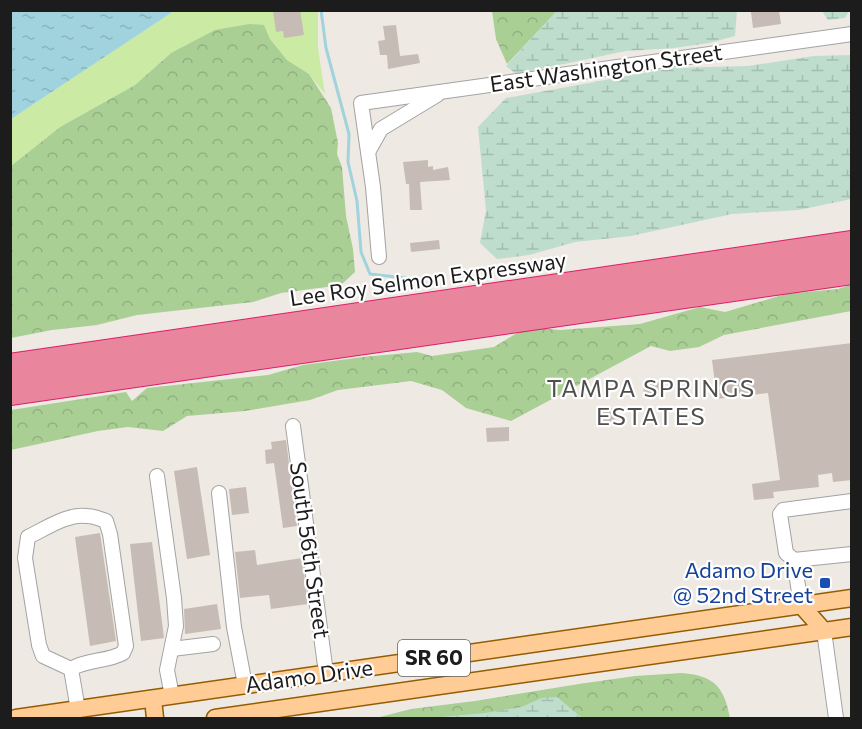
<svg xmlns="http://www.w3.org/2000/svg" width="862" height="729" font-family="Commissioner,sans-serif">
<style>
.grass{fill:#cbeba5}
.forest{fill:url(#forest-crowns)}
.wetland{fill:url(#wetland-marsh)}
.water{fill:url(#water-ripples)}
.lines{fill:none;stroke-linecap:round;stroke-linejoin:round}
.stream{stroke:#a0d3de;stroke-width:3}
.building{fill:#c6bbb5}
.minor-casing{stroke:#a3a3a3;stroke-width:16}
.major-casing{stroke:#955c00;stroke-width:19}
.highway-casing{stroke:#dd1e69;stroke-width:22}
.minor{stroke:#fff;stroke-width:14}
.major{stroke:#ffcc96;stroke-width:16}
.highway{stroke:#e9869d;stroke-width:20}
.transit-dot{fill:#1a4fb4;stroke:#fff;stroke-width:2}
.labels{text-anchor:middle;stroke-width:4.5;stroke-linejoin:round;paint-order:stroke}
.shield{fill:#fff;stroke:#606060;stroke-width:1.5}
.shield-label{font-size:21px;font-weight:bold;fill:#1c1c1c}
.street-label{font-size:22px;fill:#1c1c1c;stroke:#fff}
.transit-label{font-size:22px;fill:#164399;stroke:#fff;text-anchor:end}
.neighbourhood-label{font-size:24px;letter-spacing:1.5px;fill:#4f4f4f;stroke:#fff}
</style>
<defs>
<pattern id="forest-crowns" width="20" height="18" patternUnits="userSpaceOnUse" patternTransform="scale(1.5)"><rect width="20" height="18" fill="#a9cf95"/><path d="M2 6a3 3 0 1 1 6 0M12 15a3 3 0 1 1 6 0" fill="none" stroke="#91b180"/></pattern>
<pattern id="wetland-marsh" width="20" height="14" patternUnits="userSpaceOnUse" patternTransform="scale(1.5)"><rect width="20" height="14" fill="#beddcd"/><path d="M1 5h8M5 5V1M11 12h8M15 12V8" fill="none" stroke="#a3bdaf"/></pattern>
<pattern id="water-ripples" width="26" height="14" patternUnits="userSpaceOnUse" patternTransform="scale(1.5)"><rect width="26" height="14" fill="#a0d3de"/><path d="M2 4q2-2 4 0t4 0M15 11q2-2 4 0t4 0" fill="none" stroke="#89b5be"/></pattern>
</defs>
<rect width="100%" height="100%" fill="#eee9e2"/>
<polygon class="grass" points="174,11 318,11 318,48 325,94 309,74 287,60 270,39 264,25 171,53 135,85 60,127 11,166 11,119"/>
<g class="forest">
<polygon points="492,11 557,11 507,64 496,39"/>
<polygon points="249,24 264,25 270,39 287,60 309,74 331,108 338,143 337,154 342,167 346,216 353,249 355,272 341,285 281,293 253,302 137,315 97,325 52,330 11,338 11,166 60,127 135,85 171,53 215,30"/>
<polygon points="851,285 851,311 724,335 699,347 670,351 651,346 511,421 466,408 442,390 411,381 338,390 310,400 245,411 187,416 163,431 128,427 98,431 11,450 11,410 126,392 132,401 147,388 268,375 303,365 363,357 417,352 432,356 494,347 527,327 560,330 640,324 700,307 725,312 786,294 838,289"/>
<path d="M682,673C715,676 724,687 730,718H376L411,709L475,701L579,684L635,676Z"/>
</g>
<g class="wetland">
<polygon points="737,10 735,36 709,43 674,48 626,51 516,74 506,66 557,11"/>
<polygon points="822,11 849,11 845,18 828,20"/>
<polygon points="851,55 851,199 799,210 732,214 631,236 575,242 529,255 497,259 480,243 486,210 478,127 506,98 545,91 671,68 748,66 814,56"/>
<polygon points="557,697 582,718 431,718 485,713 521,707 542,698"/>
</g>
<polygon class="water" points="11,10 174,10 174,11 11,119"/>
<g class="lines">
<polyline class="stream" points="321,10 326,48 349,134 348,162 357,201 361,252 370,274 422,280 430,288"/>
</g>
<g class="building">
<polygon points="273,10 300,10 304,35 284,38 283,31 276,32"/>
<polygon points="763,10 779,10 781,24 753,28 751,12"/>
<polygon points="396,25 400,56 418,54 420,63 388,69 387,55 380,55 378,41 385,40 383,26"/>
<polygon points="428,160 428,167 433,166 433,170 448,167 450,180 420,182 422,210 410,210 409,184 406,184 403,162"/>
<polygon points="439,240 440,249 411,252 410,243"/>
<polygon points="852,343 852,480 833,482 832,473 818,475 819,487 773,492 774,498 754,500 752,484 780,480 768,393 717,399 712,360"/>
<polygon points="660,382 661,393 644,394 643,384"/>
<polygon points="612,408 615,421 604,424 601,410"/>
<polygon points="509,427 509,441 487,442 486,428"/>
<polygon points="286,440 297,526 283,528 274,463 266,464 265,450 272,449 271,442"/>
<polygon points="197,467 210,555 187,559 174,471"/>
<polygon points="246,487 249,513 232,515 229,489"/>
<polygon points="100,533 116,641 90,646 75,537"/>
<polygon points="152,542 164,638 141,641 130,544"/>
<polygon points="255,550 257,565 302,558 308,604 271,609 269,595 240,598 235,552"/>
<polygon points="217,604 221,629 185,634 184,609"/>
</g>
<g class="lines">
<defs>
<g id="minor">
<polyline points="368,152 381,129 437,95"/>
<polyline points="379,257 373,187 361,103 852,34"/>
<polyline points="293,426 326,673"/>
<polyline points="157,476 174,598 176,626 167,670 172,696"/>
<polyline points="219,493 234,627 245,685"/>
<polyline points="794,560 852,554"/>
<polyline points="801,605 794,560 786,553 780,514 783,510 852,501"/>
<polyline points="824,631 836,718"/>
<polyline points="172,649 213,644"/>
<path d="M71,669L43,656L39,645L25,558L28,537C45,529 68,513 87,516C94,516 100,519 106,521L110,534L126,646L123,653C107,662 87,659 71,669L78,710"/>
</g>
<g id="major">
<polyline points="801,605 824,631"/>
<polyline points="153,699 155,718"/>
<polyline points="16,718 852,598"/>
<polyline points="215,718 852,627"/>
</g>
<g id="highway">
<polyline points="10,364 852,241"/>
<polyline points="10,380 852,258"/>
<polyline points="10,395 852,274"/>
</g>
</defs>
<use href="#minor" class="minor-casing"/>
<use href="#major" class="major-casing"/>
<use href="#highway" class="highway-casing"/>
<use href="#minor" class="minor"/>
<use href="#major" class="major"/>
<use href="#highway" class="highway"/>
</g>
<rect class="transit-dot" x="819" y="577" width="12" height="12" rx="3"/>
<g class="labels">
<rect class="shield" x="398" y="640" width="72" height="36" rx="4.5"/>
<g class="shield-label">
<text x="434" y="665">SR 60</text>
</g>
<g class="street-label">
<text transform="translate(606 68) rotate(-8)" y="8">East Washington Street</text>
<text transform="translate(428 279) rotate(-8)" y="8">Lee Roy Selmon Expressway</text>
<text transform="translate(310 550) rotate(82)" y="8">South 56th Street</text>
<text transform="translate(309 676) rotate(-8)" y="8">Adamo Drive</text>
</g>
<g class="transit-label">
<text x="813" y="578">Adamo Drive<tspan x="813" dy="25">@ 52nd Street</tspan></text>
</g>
<g class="neighbourhood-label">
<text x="651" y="397">TAMPA SPRINGS<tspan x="651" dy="28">ESTATES</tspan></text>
</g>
</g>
<rect width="862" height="729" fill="none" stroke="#1c1c1c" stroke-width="24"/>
</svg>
